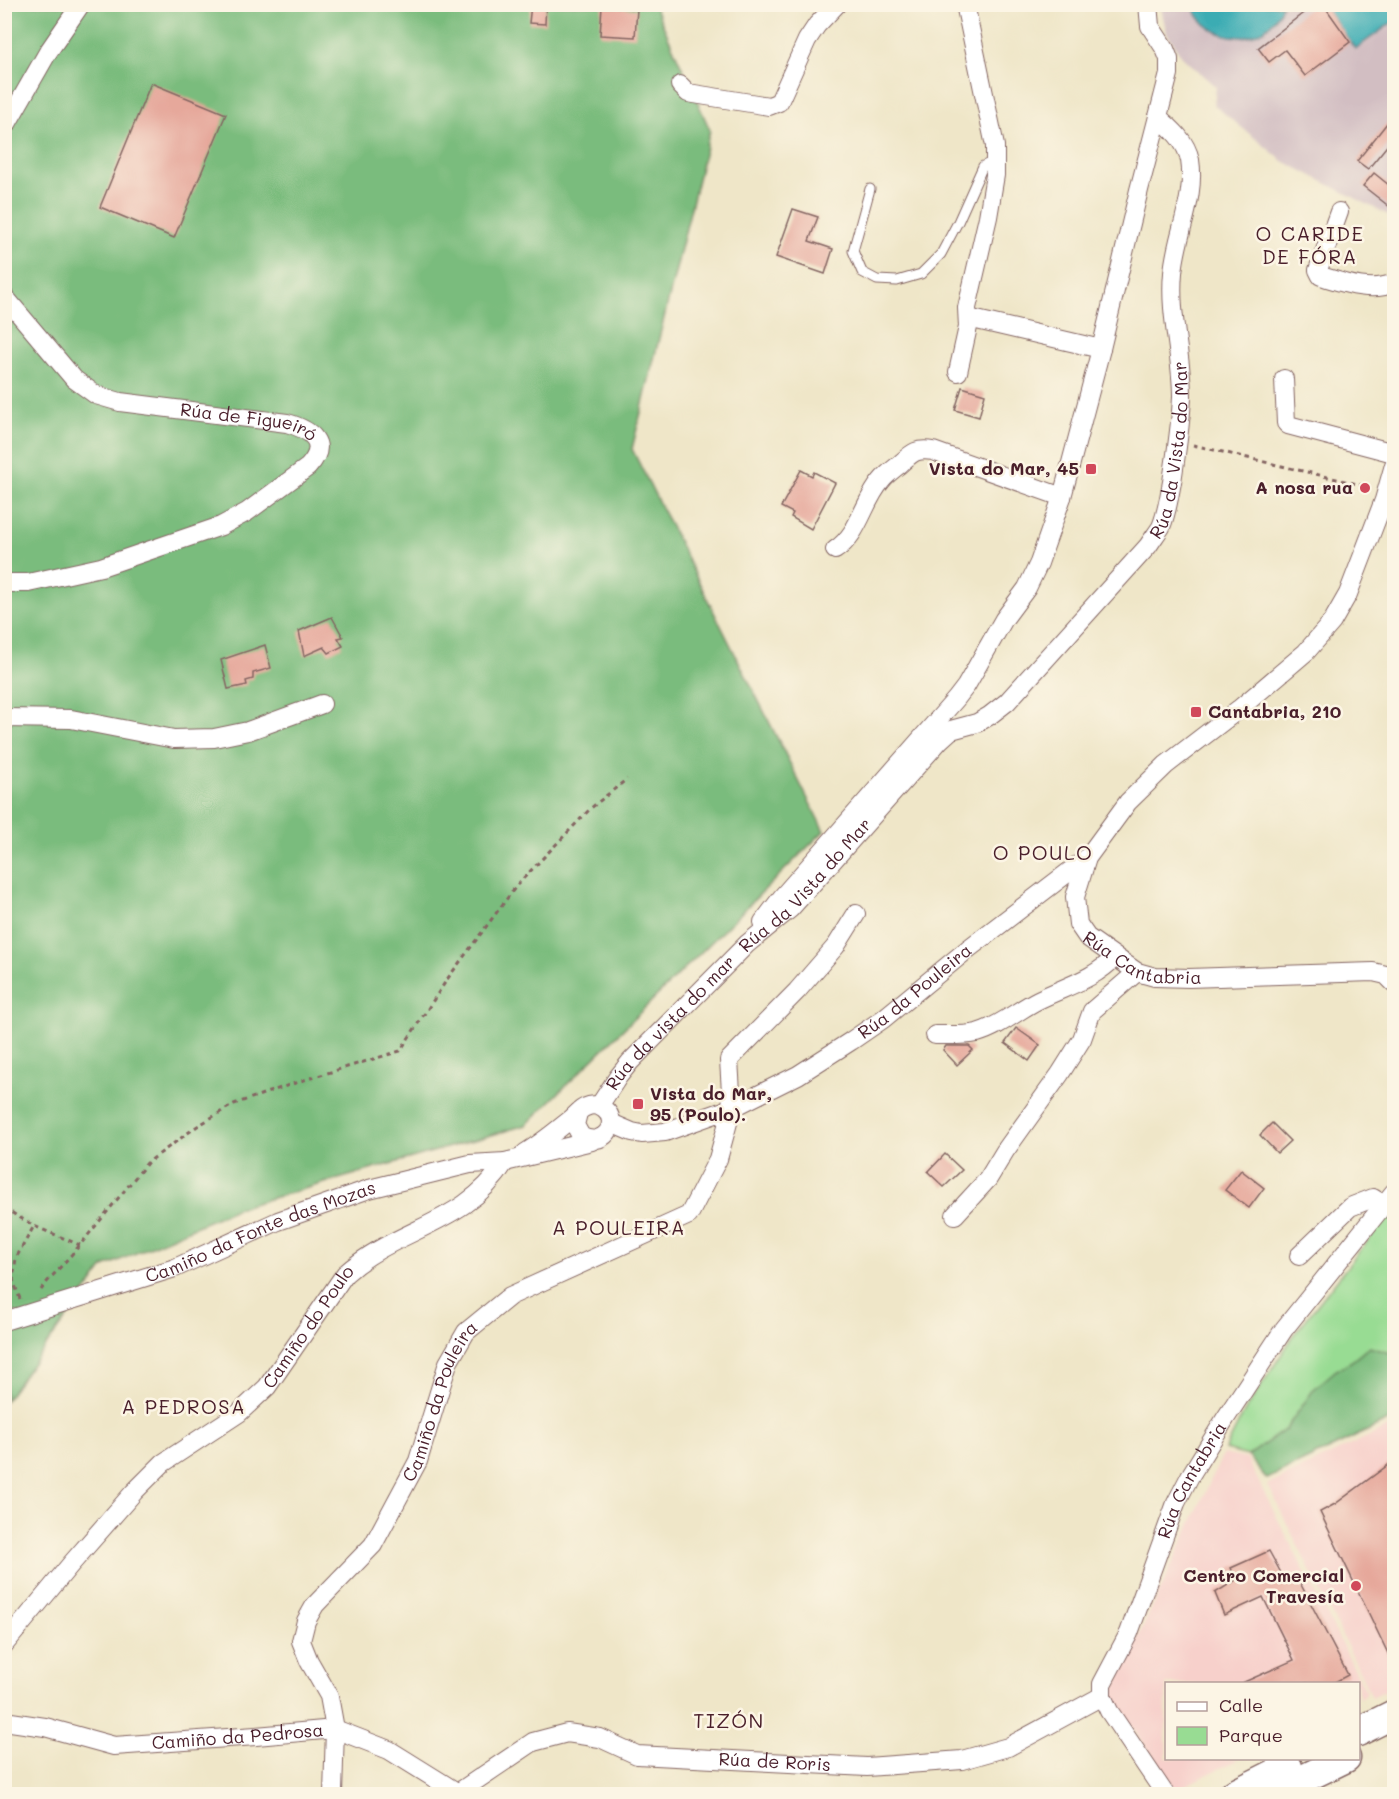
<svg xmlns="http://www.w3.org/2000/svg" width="1399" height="1799" font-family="Mali,sans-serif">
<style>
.built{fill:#f7d0cb}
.industrial{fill:#d2bec2}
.green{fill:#98dc93;stroke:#717e5f;stroke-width:1.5}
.forest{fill:#7abc7d;stroke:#626e54;stroke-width:1.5}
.water{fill:#3aacb3;stroke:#42666f;stroke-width:1.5}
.building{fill:#e6a89b}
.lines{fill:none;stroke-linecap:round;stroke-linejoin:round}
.lane-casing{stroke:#846562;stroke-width:11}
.street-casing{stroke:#846562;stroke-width:20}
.primary-casing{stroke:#846562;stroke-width:31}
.path{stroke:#846562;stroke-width:3;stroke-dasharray:4.5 4.5;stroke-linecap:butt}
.lane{stroke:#fff;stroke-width:9}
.street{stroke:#fff;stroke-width:18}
.primary{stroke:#fff;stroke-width:28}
.poi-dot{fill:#d1495b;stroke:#fcf5e5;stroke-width:2}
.labels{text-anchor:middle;stroke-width:5;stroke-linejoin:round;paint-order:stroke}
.street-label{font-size:18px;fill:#4a1f2b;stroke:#fcf5e5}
.poi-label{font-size:18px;font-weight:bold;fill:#4a1f2b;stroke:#fcf5e5;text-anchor:end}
.neighbourhood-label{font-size:20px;letter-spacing:1.5px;fill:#4a1f2b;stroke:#fcf5e5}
</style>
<rect width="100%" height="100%" fill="#fcf5e5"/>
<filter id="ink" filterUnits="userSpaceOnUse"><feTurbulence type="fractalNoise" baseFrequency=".0167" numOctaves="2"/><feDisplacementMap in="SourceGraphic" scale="12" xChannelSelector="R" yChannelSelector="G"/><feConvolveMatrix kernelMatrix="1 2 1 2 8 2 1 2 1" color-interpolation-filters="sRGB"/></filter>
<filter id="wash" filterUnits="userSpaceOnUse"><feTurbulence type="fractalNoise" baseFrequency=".008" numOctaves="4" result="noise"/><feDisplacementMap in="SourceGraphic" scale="24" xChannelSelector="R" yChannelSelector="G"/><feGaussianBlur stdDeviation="1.35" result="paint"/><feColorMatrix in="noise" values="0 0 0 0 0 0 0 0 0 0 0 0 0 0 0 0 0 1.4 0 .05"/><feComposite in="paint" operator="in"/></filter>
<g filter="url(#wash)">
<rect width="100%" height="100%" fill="#efe6c8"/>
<g class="built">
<polygon points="1394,1424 1394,1686 1372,1697 1268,1485"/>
<polygon points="1223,1454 1247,1459 1367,1693 1359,1698 1358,1684 1166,1684 1166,1758 1239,1759 1176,1790 1111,1696"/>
</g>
<polygon class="industrial" points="1160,5 1394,5 1394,218 1283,161 1214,105 1216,87 1182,57 1167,33"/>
<polygon class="green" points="1394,1207 1394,1354 1369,1347 1352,1361 1335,1371 1296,1415 1286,1429 1248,1456 1225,1450 1244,1412 1296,1332"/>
<g class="forest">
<polygon points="5,5 654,5 710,130 632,449 824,831 526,1125 238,1208 104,1267 5,1401"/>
<polygon points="1369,1347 1394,1354 1394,1418 1267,1479 1248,1456 1286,1429 1314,1389 1335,1371 1352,1361"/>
</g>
<g class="water">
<path d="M1192,5V4L1282,5C1268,49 1208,46 1192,5Z"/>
<polygon points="1323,5 1394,5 1394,21 1355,49"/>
</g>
<g id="blocks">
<g class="building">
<polygon points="531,4 546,4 545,24 529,23"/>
<polygon points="1315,4 1323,4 1350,42 1305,76 1285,50 1269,62 1258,48"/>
<polygon points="602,6 637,9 635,37 600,35"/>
<polygon points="151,83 226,114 174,238 100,207"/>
<polygon points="1395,113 1395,136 1368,169 1357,161"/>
<polygon points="1374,173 1395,190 1395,211 1363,186"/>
<polygon points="793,209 818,217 809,241 833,249 825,274 776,257"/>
<polygon points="962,387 985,394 979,417 955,410"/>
<polygon points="801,470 812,476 814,472 835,483 811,529 791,517 793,513 781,507"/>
<polygon points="332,617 343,637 338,638 343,646 329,653 324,647 304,656 299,631"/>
<polygon points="265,645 271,668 253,673 253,679 246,681 247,685 228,689 221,660"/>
<polygon points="1016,1028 1040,1045 1029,1061 1005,1043"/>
<polygon points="946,1046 969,1046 973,1050 957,1065 943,1050"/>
<polygon points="1272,1123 1290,1141 1277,1153 1260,1135"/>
<polygon points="945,1154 962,1170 944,1187 928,1172"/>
<polygon points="1241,1170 1264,1188 1249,1208 1225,1190"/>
<polygon points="1395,1460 1395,1668 1320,1512 1335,1504"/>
<polygon points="1269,1551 1286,1582 1298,1579 1348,1675 1333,1683 1242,1683 1294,1660 1263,1597 1224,1615 1215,1593 1236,1580 1231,1568"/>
</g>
</g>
</g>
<g filter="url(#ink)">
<use href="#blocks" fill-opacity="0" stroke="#846562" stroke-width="1.5"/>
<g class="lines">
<defs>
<polyline id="lane" points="870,189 853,251 862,272 877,280 897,281 921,274 941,254 958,222 983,166 995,161"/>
<g id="street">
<polyline points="680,85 688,93 769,106 779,102 807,40 817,25 837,4"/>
<polyline points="4,129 48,52 81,4"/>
<path d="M1339,212L1318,270L1321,276C1344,283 1371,293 1394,283"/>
<path id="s1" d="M4,296L74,379L96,395L120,402L287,423C311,430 330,443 308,467L247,512L221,526L101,567L28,583H4"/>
<polyline points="968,318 1101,349"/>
<polyline points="958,372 968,327 967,308 988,217 995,175 995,146 965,4"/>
<polyline points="1284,379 1286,423 1288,425 1394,453"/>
<path id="s2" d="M1394,465L1384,500L1348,594L1332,622L1306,652L1239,709L1166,765L1128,802L1087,858L1075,897L1078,924L1087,937L1137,972L1155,977L1189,978L1373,972L1386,975L1394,983"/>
<path d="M835,550C860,534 863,501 882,480C887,474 894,469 900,464C912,453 916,448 933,451L1062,497"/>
<polyline points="4,718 71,719 174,739 214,738 248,731 322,704"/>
<polyline points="763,922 782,897 956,699 966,686 1004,619 1027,588 1039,563 1062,497 1101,349 1139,190 1169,74 1169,59 1165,49 1150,26 1148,4"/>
<path d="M935,1035C948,1035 964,1036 977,1033C999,1027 1018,1010 1038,1000C1066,986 1093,980 1115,957"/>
<path id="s3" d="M599,1106L618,1077L630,1062L747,944L790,909L940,740L951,730L977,723L989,716L1007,702L1148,546C1152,540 1157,533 1161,527C1167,513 1169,497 1172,482C1176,454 1181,424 1182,396C1182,355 1169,314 1173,273C1176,235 1196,199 1190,160C1186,141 1172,129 1158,117"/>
<path id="s4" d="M611,1123L632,1132L642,1134L665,1132L732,1108L798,1075L851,1041L883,1019L968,949L1087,858"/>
<path d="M525,1153C542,1143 556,1131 571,1119C576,1115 580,1109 586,1107C592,1104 598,1105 604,1109C622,1123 602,1149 581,1136L575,1125L578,1113"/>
<polyline points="955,1215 988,1179 1005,1151 1060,1074 1082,1039 1092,1011 1137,972"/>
<polyline points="1299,1256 1350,1207 1373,1198 1384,1205"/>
<path id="s5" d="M4,1321L175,1268L278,1221L369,1189L470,1164L505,1162L592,1141"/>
<path id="s6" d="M4,1645L71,1564L134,1492L163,1463L239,1413L267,1387L345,1274C397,1227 466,1225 505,1162"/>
<path id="s7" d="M4,1721L45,1727L114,1746L256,1736L335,1729L389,1750L458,1793"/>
<path id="s8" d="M333,1794L335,1729L329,1696L309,1661L301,1641L306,1621L315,1605L373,1545L418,1461L448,1363L466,1332L510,1296L689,1215L718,1159L732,1108L729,1060L797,991L836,946L856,914"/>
<path id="s9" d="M456,1794L533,1742L567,1733L600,1738L637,1755L867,1767L962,1760L1008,1747L1102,1696"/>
<path id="s10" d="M1165,1794L1109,1711L1102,1696V1684L1129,1633L1176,1503L1190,1476L1225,1419L1284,1329L1394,1192"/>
</g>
<g id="primary">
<polyline points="1358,1732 1394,1714"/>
<polyline points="1234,1794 1288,1767"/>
<polyline points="1272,1794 1346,1758"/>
</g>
</defs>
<use href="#lane" class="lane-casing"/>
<use href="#street" class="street-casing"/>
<use href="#primary" class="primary-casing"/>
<g class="path">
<polyline points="1193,445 1370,487"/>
<polyline points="4,1208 34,1226 80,1245"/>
<polyline points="41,1290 47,1282 80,1245 147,1163 196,1127 234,1104 301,1081 400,1051 448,978 517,885 591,808 627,779"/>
<polyline points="20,1299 13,1280 16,1258 34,1226"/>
</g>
<use href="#lane" class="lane"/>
<use href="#street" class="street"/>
<use href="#primary" class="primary"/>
</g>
</g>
<g class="poi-dot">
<rect x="1085" y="463" width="12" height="12" rx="3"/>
<circle cx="1365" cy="488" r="6"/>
<rect x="1190" y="706" width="12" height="12" rx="3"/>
<rect x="632" y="1098" width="12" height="12" rx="3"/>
<circle cx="1356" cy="1586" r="6"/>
</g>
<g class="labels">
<g class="street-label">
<text dy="6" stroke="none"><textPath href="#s1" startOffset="291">Rúa de Figueiró</textPath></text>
<text dy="6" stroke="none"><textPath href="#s3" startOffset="891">Rúa da Vista do Mar</textPath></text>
<text dy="6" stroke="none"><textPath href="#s3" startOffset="303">Rúa da Vista do Mar</textPath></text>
<text dy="6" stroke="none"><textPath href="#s2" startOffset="657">Rúa Cantabria</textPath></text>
<text dy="6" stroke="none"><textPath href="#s4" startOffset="345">Rúa da Pouleira</textPath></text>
<text dy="6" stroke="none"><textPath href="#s3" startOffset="110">Rúa da vista do mar</textPath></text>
<text dy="6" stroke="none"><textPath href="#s5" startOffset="272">Camiño da Fonte das Mozas</textPath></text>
<text dy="6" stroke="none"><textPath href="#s6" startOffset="444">Camiño do Poulo</textPath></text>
<text dy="6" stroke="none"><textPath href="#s8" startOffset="442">Camiño da Pouleira</textPath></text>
<text dy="6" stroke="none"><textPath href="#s10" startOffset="352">Rúa Cantabria</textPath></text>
<text dy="6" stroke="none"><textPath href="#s7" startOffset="237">Camiño da Pedrosa</textPath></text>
<text dy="6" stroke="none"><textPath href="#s9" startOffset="340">Rúa de Roris</textPath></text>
</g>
<g class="poi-label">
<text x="1079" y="475">Vista do Mar, 45</text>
<text x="1353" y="494">A nosa rua</text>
<text x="1208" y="718" text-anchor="start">Cantabria, 210</text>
<text x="650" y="1100" text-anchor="start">Vista do Mar,<tspan x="650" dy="21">95 (Poulo).</tspan></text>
<text x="1344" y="1582">Centro Comercial<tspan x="1344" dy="21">Travesía</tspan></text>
</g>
<g class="neighbourhood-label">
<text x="1310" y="241">O CARIDE<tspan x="1310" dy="23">DE FÓRA</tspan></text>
<text x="1043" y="860">O POULO</text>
<text x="619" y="1235">A POULEIRA</text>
<text x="184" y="1414">A PEDROSA</text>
<text x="729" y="1728">TIZÓN</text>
</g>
</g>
<rect width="1399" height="1799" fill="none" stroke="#fcf5e5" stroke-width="24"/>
<rect x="1165" y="1682" width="195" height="78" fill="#fcf5e5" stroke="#b59f9b" stroke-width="1.5"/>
<rect x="1177" y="1702" width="30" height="9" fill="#ffffff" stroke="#b59f9b" stroke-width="1.5"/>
<text x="1219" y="1712" font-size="18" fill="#4a1f2b">Calle</text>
<rect x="1177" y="1727" width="30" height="18" fill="#98dc93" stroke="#b59f9b" stroke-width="1.5"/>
<text x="1219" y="1742" font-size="18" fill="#4a1f2b">Parque</text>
</svg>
